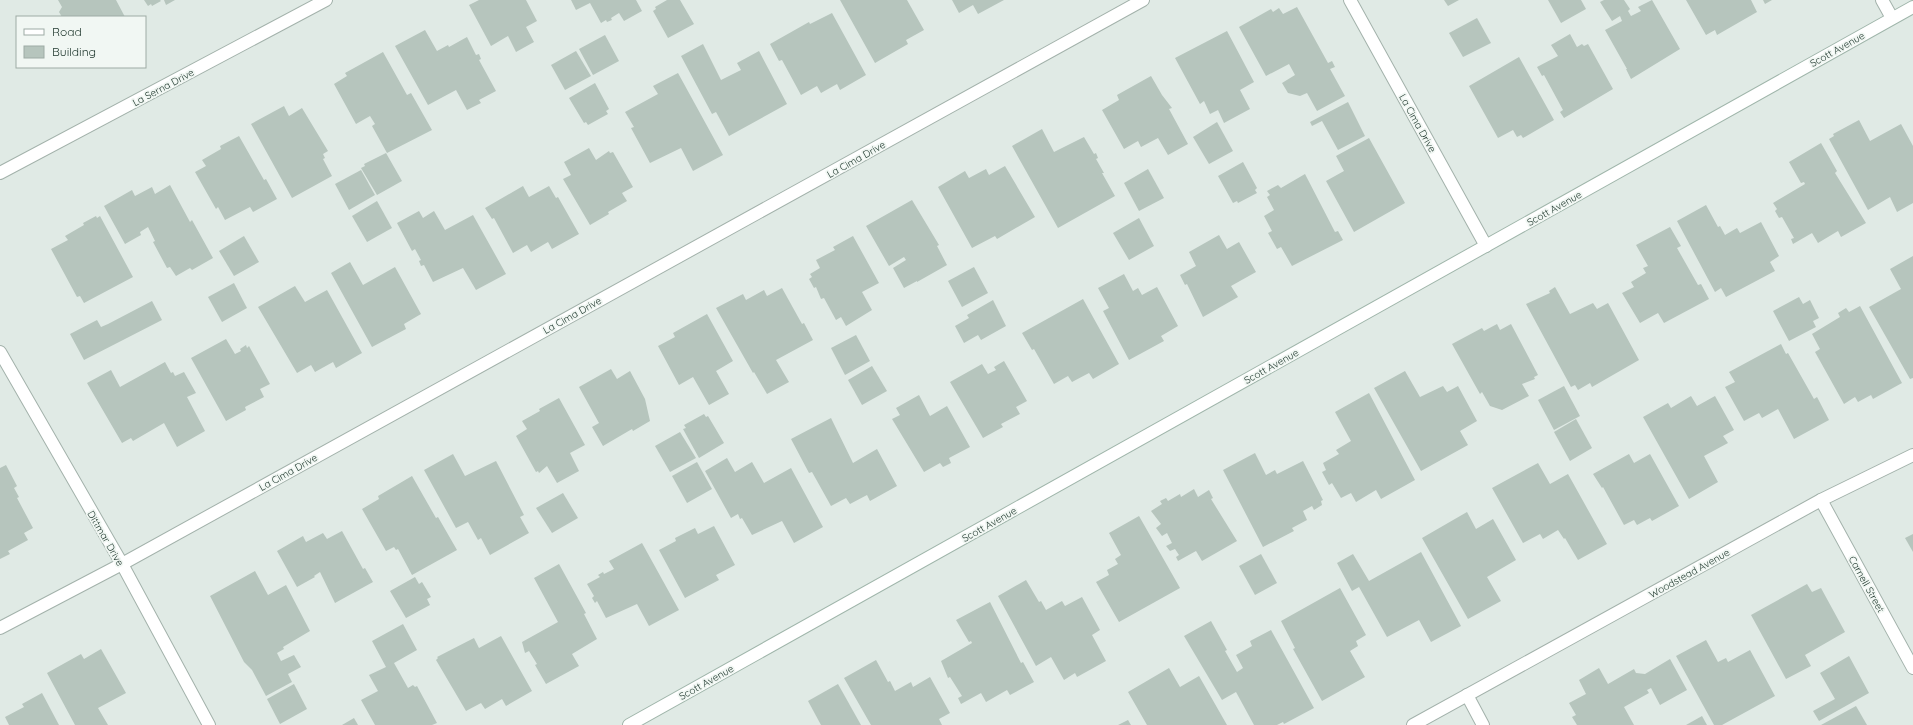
<svg xmlns="http://www.w3.org/2000/svg" width="1913" height="725" font-family="Quicksand,sans-serif">
<style>
.building{fill:#b6c5bd}
.lines{fill:none;stroke-linecap:round;stroke-linejoin:round}
.street-casing{stroke:#a3b2ab;stroke-width:14}
.secondary-casing{stroke:#a0b6ab;stroke-width:14}
.street{stroke:#fff;stroke-width:12}
.secondary{stroke:#fff;stroke-width:12}
.labels{text-anchor:middle;stroke-width:3.5;stroke-linejoin:round;paint-order:stroke}
.street-label{font-size:10px;fill:#223a30;stroke:#f1f7f3}
</style>
<rect width="100%" height="100%" fill="#e0eae5"/>
<g class="building">
<polygon points="58,0 116,0 125,17 62,17 59,12 62,7"/>
<polygon points="144,0 160,0 161,1 152,6 151,4 148,6"/>
<polygon points="164,0 175,0 166,5"/>
<polygon points="479,0 526,0 537,21 526,27 534,42 516,52 508,36 491,46 469,5"/>
<polygon points="571,0 636,0 642,11 624,21 619,13 611,18 612,20 607,22 606,20 601,23 590,3 576,10"/>
<polygon points="667,0 680,0 694,24 668,38 653,11 656,9 655,7"/>
<polygon points="840,0 907,0 924,30 906,40 908,44 875,63"/>
<polygon points="952,0 1004,0 978,14 973,5 959,13"/>
<polygon points="1444,0 1459,0 1448,6"/>
<polygon points="1548,0 1581,0 1586,9 1561,23"/>
<polygon points="1604,0 1624,0 1630,9 1628,11 1631,16 1641,11 1638,7 1652,0 1680,49 1631,79 1626,69 1627,69 1605,30 1622,21 1620,16 1612,21 1600,2"/>
<polygon points="1686,0 1751,0 1757,12 1717,35 1715,30 1706,35"/>
<polygon points="1763,0 1772,0 1765,4"/>
<polygon points="1297,7 1328,63 1332,61 1335,67 1330,69 1345,96 1317,111 1307,93 1300,96 1288,93 1282,83 1295,75 1289,64 1266,76 1239,27 1271,9 1273,12 1279,8 1283,14"/>
<polygon points="832,13 866,75 840,90 837,84 821,93 817,86 801,95 782,60 779,61 770,44 809,22 810,24"/>
<polygon points="1477,18 1491,43 1463,57 1449,33"/>
<polygon points="425,30 437,51 448,45 449,47 467,37 476,55 479,54 481,59 479,60 496,91 479,100 481,103 467,110 456,90 428,105 395,46"/>
<polygon points="1227,31 1254,82 1240,90 1250,109 1224,123 1218,110 1210,114 1204,101 1200,104 1175,58"/>
<polygon points="1570,34 1577,47 1582,44 1584,46 1588,44 1613,89 1564,118 1560,112 1563,110 1544,75 1542,76 1537,67 1558,56 1551,45"/>
<polygon points="605,35 619,61 593,75 579,49"/>
<polygon points="703,44 721,80 741,70 737,63 759,51 787,104 729,136 716,112 712,114 681,56"/>
<polygon points="576,51 591,76 565,90 551,65"/>
<polygon points="383,52 407,95 411,93 432,130 387,153 372,126 375,124 370,116 356,124 334,84 347,76 345,73"/>
<polygon points="1519,57 1554,120 1523,138 1521,135 1517,137 1513,130 1498,138 1469,86"/>
<polygon points="678,73 723,155 693,171 681,148 650,163 631,128 634,127 625,112 658,94 653,86"/>
<polygon points="1151,76 1162,95 1172,108 1169,109 1188,144 1168,155 1158,138 1141,147 1138,141 1124,149 1102,110 1119,100 1117,95"/>
<polygon points="595,83 609,109 606,111 608,114 588,125 586,122 584,123 569,98"/>
<polygon points="1348,102 1365,136 1338,150 1322,121 1312,126 1310,122"/>
<polygon points="284,106 289,116 302,108 328,151 323,154 325,158 323,159 332,176 292,198 251,124"/>
<polygon points="1859,120 1870,141 1901,124 1913,146 1913,203 1897,212 1890,197 1868,210 1829,139 1834,136 1833,134"/>
<polygon points="1217,122 1233,151 1209,164 1193,137"/>
<polygon points="1042,129 1054,152 1084,137 1094,154 1096,153 1098,158 1096,159 1104,173 1102,173 1115,196 1058,228 1012,146"/>
<polygon points="239,136 264,180 266,179 277,199 253,212 250,207 225,220 218,207 216,209 195,172 206,166 202,160 221,149 220,146"/>
<polygon points="1369,138 1405,203 1354,232 1326,181 1344,171 1336,156"/>
<polygon points="1821,143 1837,171 1835,173 1866,223 1841,237 1838,231 1818,243 1812,233 1793,244 1791,239 1794,238 1782,217 1779,218 1775,211 1777,209 1773,203 1805,184 1804,182 1801,183 1789,162"/>
<polygon points="589,148 596,160 609,151 610,153 613,152 633,187 622,193 627,201 608,212 609,214 590,225 563,179 571,175 564,162"/>
<polygon points="386,153 402,181 377,195 361,168 365,166 364,164"/>
<polygon points="1243,162 1257,188 1255,190 1257,193 1238,203 1237,201 1233,203 1218,176"/>
<polygon points="1005,166 1035,217 997,239 995,236 972,248 938,187 965,171 969,178 986,169 989,175"/>
<polygon points="1148,169 1164,198 1139,211 1124,183"/>
<polygon points="361,170 375,195 349,210 335,184"/>
<polygon points="1305,174 1335,232 1338,231 1343,240 1292,266 1281,247 1277,249 1268,233 1272,231 1264,216 1274,210 1267,197 1270,195 1267,191 1278,185 1281,188"/>
<polygon points="170,185 190,222 192,220 213,258 192,270 190,268 176,276 170,267 167,268 153,242 155,241 148,227 140,232 141,235 125,244 104,206 132,190 135,196 152,187 155,194"/>
<polygon points="523,186 529,197 549,186 556,198 558,197 579,234 552,249 548,242 531,252 527,245 513,253 494,218 492,219 485,208"/>
<polygon points="912,200 939,245 937,246 947,265 917,282 917,281 904,288 893,268 906,260 904,257 889,266 866,226"/>
<polygon points="377,201 392,228 367,242 352,216"/>
<polygon points="1706,205 1718,227 1720,226 1725,235 1737,228 1740,233 1761,222 1779,256 1770,262 1775,271 1726,297 1721,288 1715,292 1677,221"/>
<polygon points="419,211 423,218 434,211 445,230 473,215 506,274 476,290 463,268 433,282 424,265 421,266 419,261 421,260 415,249 412,251 397,223"/>
<polygon points="96,216 97,218 100,216 133,277 84,303 80,296 77,297 51,249 68,240 65,236 84,225 83,223"/>
<polygon points="1139,218 1154,246 1129,260 1113,233"/>
<polygon points="1670,227 1681,246 1677,248 1698,285 1701,284 1709,299 1664,323 1658,313 1640,323 1622,293 1634,287 1631,282 1646,273 1643,268 1648,266 1636,245"/>
<polygon points="1219,235 1227,249 1239,242 1256,272 1231,286 1238,297 1203,317 1187,284 1185,285 1180,275 1196,266 1189,252"/>
<polygon points="244,236 259,262 234,276 219,251"/>
<polygon points="853,236 879,283 862,292 872,310 846,326 841,317 836,320 824,298 821,299 816,287 814,288 809,279 812,277 810,274 820,268 816,260 835,250 833,247"/>
<polygon points="1913,256 1913,378 1910,379 1869,307 1901,289 1890,269"/>
<polygon points="350,262 363,285 395,267 421,314 404,324 406,329 372,347 331,273"/>
<polygon points="974,267 988,293 962,307 948,281"/>
<polygon points="1124,274 1133,291 1138,288 1142,295 1157,287 1178,326 1161,336 1164,341 1129,360 1103,311 1109,308 1098,288"/>
<polygon points="234,283 247,308 222,322 208,297"/>
<polygon points="295,286 305,302 327,290 362,353 336,368 333,362 315,372 311,365 297,373 258,307"/>
<polygon points="1555,287 1570,314 1593,303 1597,309 1608,303 1639,360 1592,387 1590,383 1578,390 1575,385 1571,387 1526,304 1550,293 1549,291"/>
<polygon points="782,288 802,324 804,323 813,340 776,360 789,382 767,394 754,372 753,373 716,308 743,294 746,300 764,290 767,296"/>
<polygon points="1799,297 1803,304 1810,300 1819,318 1813,321 1816,327 1789,341 1773,311"/>
<polygon points="1083,299 1119,364 1093,379 1089,373 1072,382 1068,376 1054,384 1034,349 1032,350 1022,333"/>
<polygon points="993,300 1006,326 981,340 978,335 964,343 955,326 969,318 967,315"/>
<polygon points="152,301 162,320 84,360 70,334 97,320 101,327 108,324"/>
<polygon points="1860,306 1902,383 1873,399 1871,395 1858,402 1855,397 1844,404 1815,352 1820,349 1812,334 1840,317 1838,313 1846,308 1849,312"/>
<polygon points="707,314 733,361 716,371 729,394 709,405 693,377 679,385 658,346 675,337 673,333"/>
<polygon points="1497,324 1500,330 1511,324 1538,375 1534,377 1535,379 1522,384 1529,396 1502,410 1490,406 1482,392 1480,394 1452,344 1482,328 1484,331"/>
<polygon points="856,335 870,361 845,375 831,348"/>
<polygon points="226,339 235,354 241,351 240,349 246,345 247,348 249,346 270,384 260,389 264,397 245,407 246,410 226,421 191,358"/>
<polygon points="1781,344 1786,354 1788,353 1814,399 1817,397 1829,420 1794,439 1778,409 1762,418 1759,413 1744,421 1725,387 1735,382 1729,372"/>
<polygon points="1004,361 1027,401 1016,407 1020,414 1001,424 1003,427 983,438 950,382 982,364 988,374 996,370 994,367"/>
<polygon points="165,362 171,373 173,372 175,376 184,372 196,393 187,397 205,431 177,447 164,423 133,441 131,438 122,443 87,383 111,370 120,387"/>
<polygon points="872,366 887,391 862,405 848,380"/>
<polygon points="611,369 617,379 630,371 645,399 650,421 633,431 632,429 603,446 592,427 599,423 579,387"/>
<polygon points="1405,371 1420,397 1443,386 1447,392 1458,386 1477,421 1460,431 1468,445 1421,471 1374,388"/>
<polygon points="1564,386 1580,416 1554,430 1538,400"/>
<polygon points="1369,393 1415,480 1381,499 1376,490 1356,502 1351,493 1341,498 1332,483 1329,485 1322,472 1326,470 1323,463 1339,454 1336,450 1351,441 1335,412"/>
<polygon points="919,395 930,416 947,406 970,447 949,458 951,463 943,467 940,463 924,472 892,419 900,415 896,408"/>
<polygon points="1691,396 1697,406 1715,396 1734,430 1723,436 1728,443 1704,456 1718,482 1689,499 1643,417 1668,403 1671,408"/>
<polygon points="559,398 585,445 570,453 579,471 557,483 547,466 539,473 538,471 536,472 516,436 527,429 522,421 540,411 539,409"/>
<polygon points="704,414 706,417 708,416 724,443 699,458 683,429 686,428 684,425"/>
<polygon points="831,418 853,463 877,449 897,486 870,501 867,495 850,504 846,498 831,506 812,472 809,473 791,439"/>
<polygon points="1576,419 1592,448 1570,461 1554,432"/>
<polygon points="680,432 696,458 670,472 655,446"/>
<polygon points="1255,453 1266,475 1275,470 1277,474 1303,461 1323,500 1321,501 1322,505 1314,510 1312,506 1303,511 1307,520 1292,528 1294,531 1263,547 1223,470"/>
<polygon points="453,454 465,476 496,461 524,515 520,517 529,533 490,555 481,538 478,540 468,522 456,528 424,470"/>
<polygon points="1629,454 1634,463 1650,454 1679,506 1652,521 1650,518 1637,525 1634,520 1624,525 1603,487 1602,488 1593,474"/>
<polygon points="727,458 735,472 752,462 764,483 791,468 823,527 794,543 782,521 752,535 742,518 740,519 738,514 731,518 705,471"/>
<polygon points="697,462 712,489 687,503 672,476"/>
<polygon points="1538,463 1550,484 1568,474 1607,544 1578,560 1565,538 1564,539 1558,530 1543,539 1540,534 1523,543 1492,488"/>
<polygon points="6,465 17,486 14,488 19,497 17,498 33,528 24,533 28,540 8,551 10,554 0,559 0,468"/>
<polygon points="412,476 436,518 438,517 457,550 412,575 398,549 396,550 394,547 386,551 362,509 379,499 378,496"/>
<polygon points="1194,489 1198,497 1209,490 1213,498 1211,499 1237,541 1202,561 1196,551 1178,561 1176,557 1179,555 1175,549 1170,551 1166,546 1172,543 1167,533 1162,536 1156,528 1161,524 1151,511 1162,504 1160,501 1166,498 1168,501 1180,494 1181,497"/>
<polygon points="563,493 578,518 552,533 536,508"/>
<polygon points="1467,512 1476,529 1493,519 1516,560 1487,577 1501,601 1468,619 1422,538"/>
<polygon points="1139,516 1180,588 1119,622 1096,582 1109,575 1107,570 1118,564 1115,559 1121,555 1109,533"/>
<polygon points="714,526 735,565 716,575 719,580 685,598 659,550 676,541 675,538 695,528 698,534"/>
<polygon points="342,531 363,569 365,568 373,582 335,603 320,572 314,576 315,577 297,587 277,551 303,536 306,542 323,533 327,539"/>
<polygon points="1913,534 1913,552 1905,538"/>
<polygon points="642,543 679,610 649,626 637,604 606,618 597,601 595,603 592,598 594,596 587,584 600,577 598,575 603,572 604,574 614,569 609,561"/>
<polygon points="1421,552 1461,626 1431,642 1419,620 1387,637 1359,587 1352,591 1337,563 1353,554 1369,581"/>
<polygon points="1261,554 1277,583 1255,595 1239,566"/>
<polygon points="559,564 586,613 584,614 597,639 572,654 579,666 546,684 535,665 537,664 529,651 525,653 522,642 558,622 534,578"/>
<polygon points="255,571 268,595 286,585 310,631 283,647 284,649 277,653 281,661 294,655 301,667 288,674 292,682 266,696 252,670 244,662 210,596"/>
<polygon points="415,577 419,584 422,582 431,597 427,599 430,605 406,618 390,591"/>
<polygon points="1026,580 1039,602 1041,601 1046,610 1062,601 1065,606 1082,597 1100,630 1092,635 1106,661 1077,677 1075,673 1064,680 1051,657 1036,666 998,596"/>
<polygon points="1807,584 1812,592 1821,588 1845,632 1805,655 1811,666 1786,679 1751,615"/>
<polygon points="1340,588 1366,635 1356,641 1358,646 1350,651 1365,677 1322,701 1293,649 1295,648 1281,621"/>
<polygon points="990,602 1021,663 1023,662 1034,682 1010,695 1007,690 986,702 981,693 961,704 958,698 962,696 950,677 948,678 941,661 972,643 971,641 969,642 956,620"/>
<polygon points="1211,621 1227,650 1225,651 1237,672 1243,668 1236,655 1252,646 1250,641 1271,630 1314,708 1284,724 1283,722 1277,725 1254,725 1236,692 1222,700 1184,636"/>
<polygon points="403,624 417,650 394,663 408,688 413,685 415,687 417,686 437,723 432,725 375,725 361,700 378,691 369,675 386,667 372,641"/>
<polygon points="501,636 532,691 506,706 502,699 485,709 481,703 466,711 436,660 438,658 437,657 474,638 479,648"/>
<polygon points="1706,640 1718,662 1726,658 1728,662 1750,650 1775,696 1722,725 1714,725 1676,656"/>
<polygon points="101,649 126,693 98,708 108,725 75,725 47,673 81,654 84,659"/>
<polygon points="1849,656 1869,693 1819,721 1813,711 1835,699 1820,673"/>
<polygon points="1670,659 1687,690 1660,705 1651,688 1647,690 1649,693 1624,707 1634,725 1577,725 1572,717 1576,715 1569,703 1586,694 1579,680 1599,668 1608,684 1634,669 1636,673 1645,674"/>
<polygon points="876,660 888,682 890,681 895,691 911,682 913,687 930,677 950,713 939,719 942,725 871,725 844,678"/>
<polygon points="1169,668 1180,687 1199,676 1227,725 1147,725 1128,692"/>
<polygon points="294,684 307,709 280,724 267,699"/>
<polygon points="838,684 861,725 821,725 808,701"/>
<polygon points="42,693 59,725 9,725 5,717 24,707 22,704"/>
<polygon points="1856,706 1867,725 1821,725"/>
<polygon points="1702,716 1707,725 1686,725"/>
<polygon points="354,718 358,725 342,725"/>
<polygon points="1128,720 1131,725 1118,725"/>
</g>
<g class="lines">
<defs>
<g id="street">
<polyline points="1350,0 1486,246"/>
<polyline points="1882,0 1892,18"/>
<polyline points="0,173 326,0"/>
<polyline points="0,352 122,564 209,725"/>
<polyline points="1821,500 1913,668"/>
<polyline points="0,628 122,564 1143,0"/>
<polyline points="1467,695 1483,725"/>
<polyline points="1413,725 1821,500 1913,455"/>
</g>
<polyline id="secondary" points="629,725 1913,7"/>
</defs>
<use href="#street" class="street-casing"/>
<use href="#secondary" class="secondary-casing"/>
<use href="#street" class="street"/>
<use href="#secondary" class="secondary"/>
</g>
<g class="labels">
<g class="street-label">
<text transform="translate(1837 49) rotate(-29)" y="4">Scott Avenue</text>
<text transform="translate(163 87) rotate(-28)" y="4">La Serna Drive</text>
<text transform="translate(1418 123) rotate(61)" y="4">La Cima Drive</text>
<text transform="translate(856 159) rotate(-29)" y="4">La Cima Drive</text>
<text transform="translate(1554 208) rotate(-29)" y="4">Scott Avenue</text>
<text transform="translate(572 315) rotate(-29)" y="4">La Cima Drive</text>
<text transform="translate(1271 366) rotate(-29)" y="4">Scott Avenue</text>
<text transform="translate(288 472) rotate(-29)" y="4">La Cima Drive</text>
<text transform="translate(989 524) rotate(-29)" y="4">Scott Avenue</text>
<text transform="translate(106 538) rotate(60)" y="4">Dittmar Drive</text>
<text transform="translate(1689 573) rotate(-29)" y="4">Woodstead Avenue</text>
<text transform="translate(1867 584) rotate(61)" y="4">Carnell Street</text>
<text transform="translate(706 682) rotate(-29)" y="4">Scott Avenue</text>
</g>
</g>
<rect x="16" y="16" width="130" height="52" fill="#f1f7f3" stroke="#9eaba5"/>
<rect x="24" y="29" width="20" height="6" fill="#ffffff" stroke="#9eaba5"/>
<text x="52" y="36" font-size="12" fill="#223a30">Road</text>
<rect x="24" y="46" width="20" height="12" fill="#b6c5bd" stroke="#9eaba5"/>
<text x="52" y="56" font-size="12" fill="#223a30">Building</text>
</svg>
